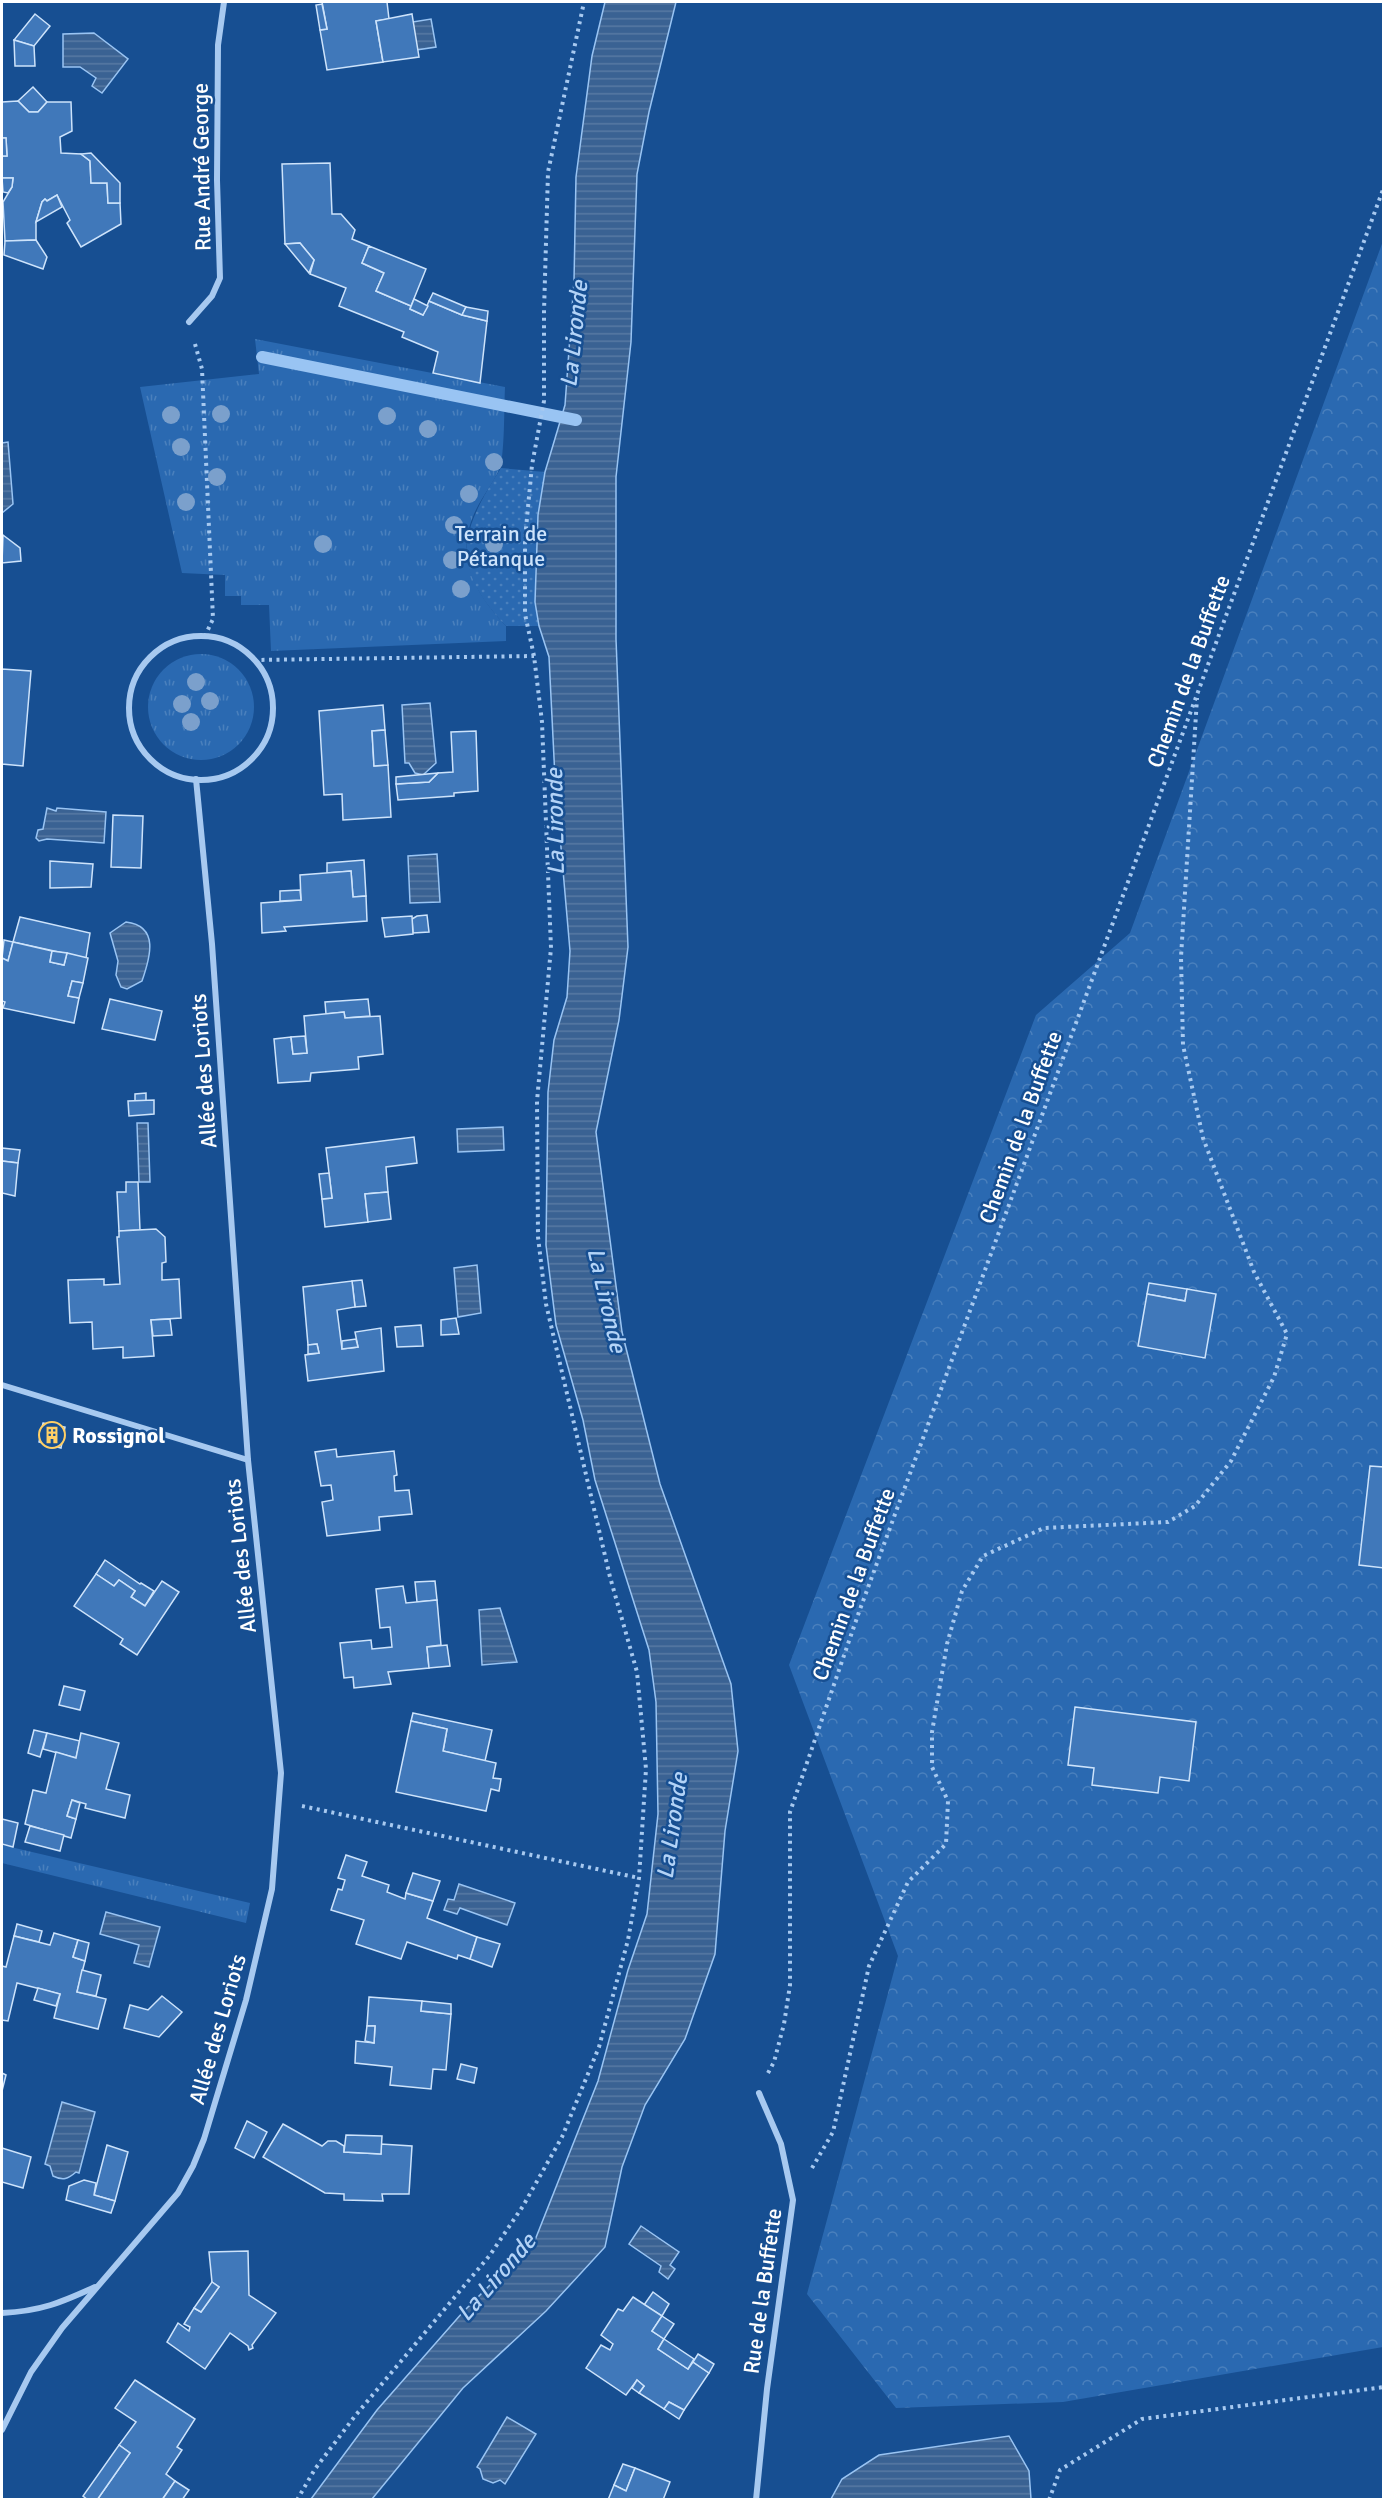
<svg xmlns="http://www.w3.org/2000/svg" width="1385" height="2501" font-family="Signika,sans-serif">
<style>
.grass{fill:url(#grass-tufts)}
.forest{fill:url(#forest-crowns)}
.park{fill:url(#park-dots)}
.water{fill:url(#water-rules);stroke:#99c4f3;stroke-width:1.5}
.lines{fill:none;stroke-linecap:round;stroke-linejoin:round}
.stream{stroke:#99c4f3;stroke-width:12}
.building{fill:#4078ba;stroke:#cde3fb;stroke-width:1.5}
.path{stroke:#a7c9f0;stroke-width:4;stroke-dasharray:3 4.5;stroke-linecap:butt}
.street{stroke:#a7c9f0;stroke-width:6}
.tree{fill:#7ba0cc}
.labels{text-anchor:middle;stroke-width:5;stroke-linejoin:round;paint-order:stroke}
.street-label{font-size:22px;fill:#fff;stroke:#174f92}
.park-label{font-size:22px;fill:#cde3fb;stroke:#174f92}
.poi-label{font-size:22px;font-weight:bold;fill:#fff;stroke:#174f92;text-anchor:start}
.water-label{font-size:24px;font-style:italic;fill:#b3d3f7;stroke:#174f92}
</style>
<defs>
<pattern id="grass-tufts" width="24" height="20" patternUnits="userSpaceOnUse" patternTransform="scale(1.5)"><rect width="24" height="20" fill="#2a69b1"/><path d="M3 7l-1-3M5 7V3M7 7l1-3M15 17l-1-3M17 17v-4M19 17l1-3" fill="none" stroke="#4a80bd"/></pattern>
<pattern id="forest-crowns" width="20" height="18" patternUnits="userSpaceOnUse" patternTransform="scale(1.5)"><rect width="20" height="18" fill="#2a69b1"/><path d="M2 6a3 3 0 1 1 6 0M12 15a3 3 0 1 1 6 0" fill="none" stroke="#4a80bd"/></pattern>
<pattern id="park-dots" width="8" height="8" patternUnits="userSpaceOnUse" patternTransform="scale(1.5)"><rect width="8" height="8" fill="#2a69b1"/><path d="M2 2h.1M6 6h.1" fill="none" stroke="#4a80bd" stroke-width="1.8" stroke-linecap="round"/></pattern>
<pattern id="water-rules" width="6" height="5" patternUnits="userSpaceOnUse" patternTransform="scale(1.5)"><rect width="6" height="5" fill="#3a6293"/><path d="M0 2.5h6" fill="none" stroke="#587aa3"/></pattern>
</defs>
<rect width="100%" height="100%" fill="#174f92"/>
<g class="grass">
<path d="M255,339L505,387C504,403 505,459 499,470C492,485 481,498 474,514C455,558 475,593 506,626V641L271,651L269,605H241V596H225V575L182,573L140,387L259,374Z"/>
<circle cx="201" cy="707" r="53"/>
<polygon points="2,1845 250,1903 246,1923 2,1863"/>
</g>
<polygon class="forest" points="1383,241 1383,2347 1063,2402 896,2408 807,2294 898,1956 789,1665 1036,1015 1130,933"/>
<path class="park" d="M501,468L545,472C537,522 531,576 539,626H506C449,566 460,532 501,468Z"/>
<g class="water">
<polygon points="605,2 676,2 649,112 637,174 631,342 616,477 616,639 628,947 619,1020 596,1132 622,1332 660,1484 731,1684 738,1751 725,1831 715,1954 685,2039 645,2105 622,2167 605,2247 546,2311 463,2388 372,2499 311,2499 377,2410 463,2312 535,2240 598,2081 628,1970 647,1914 658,1814 656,1702 649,1650 595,1480 583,1420 556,1325 546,1245 548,1092 554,1040 567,997 570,951 555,778 549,657 539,626 535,602 538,515 545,472 565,405 574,281 576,177 592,56"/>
<polygon points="431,19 436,47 390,54 388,26"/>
<polygon points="94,33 128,59 102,93 92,86 96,78 80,67 63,67 63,34"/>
<polygon points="8,442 13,504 2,513 2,443"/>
<polygon points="430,703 436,763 423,775 415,773 409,763 405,763 402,705"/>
<polygon points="47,808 56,811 57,808 106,812 104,843 47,839 39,841 36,838 38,830 43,829"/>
<polygon points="437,854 440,902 410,903 408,856"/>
<path d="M126,922C160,926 150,958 142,981L127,989L121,987L116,975L118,961L110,933Z"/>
<polygon points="137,1123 148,1123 150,1182 139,1182"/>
<polygon points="503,1127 504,1150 458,1152 457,1129"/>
<polygon points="477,1265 481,1313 458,1317 454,1268"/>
<polygon points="500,1608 517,1662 482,1665 479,1610"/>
<polygon points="459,1884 515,1903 507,1925 460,1908 457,1914 444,1910 448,1899 454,1900"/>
<polygon points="106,1912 160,1927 149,1967 134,1963 139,1945 100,1934"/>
<path d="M62,2102L95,2112L79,2173L76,2172C68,2179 63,2181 53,2176L50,2166L45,2164Z"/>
<polygon points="641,2226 679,2252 670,2265 675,2269 668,2279 659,2272 661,2266 629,2244"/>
<polygon points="507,2417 536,2434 505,2484 500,2480 493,2483 483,2479 480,2469 477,2467"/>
<polygon points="1009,2436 1029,2471 1031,2499 831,2499 842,2479 879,2455"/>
</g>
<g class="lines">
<polyline class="stream" points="262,357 576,420"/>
</g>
<g class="building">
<polygon points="322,2 387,2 389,19 376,21 383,62 327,70 320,30 327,29"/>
<polygon points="322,4 327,29 320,30 316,5"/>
<polygon points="35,14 50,26 34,46 14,40"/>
<polygon points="412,14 419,57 383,62 376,21"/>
<polygon points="14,40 34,46 35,66 15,66"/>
<polygon points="33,87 47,102 38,112 29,112 18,101"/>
<polygon points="18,101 29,112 38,112 47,102 71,102 72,131 60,137 61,153 81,154 90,161 91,183 107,183 108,203 120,203 121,224 81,247 67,223 70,220 57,195 47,201 45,199 42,202 36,222 36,240 5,241 3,202 12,187 13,178 2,178 2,156 7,156 6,138 2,138 2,102"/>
<polygon points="2,138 6,138 7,156 2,156"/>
<polygon points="91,153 120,183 120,203 108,203 107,183 91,183 90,161 81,154"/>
<polygon points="330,163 332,214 341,214 355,230 352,239 369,246 362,263 384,273 376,291 411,306 410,309 423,315 429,301 462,315 487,321 480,383 433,373 438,352 402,337 404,332 339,306 346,288 310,274 314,260 300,243 285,244 282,164"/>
<polygon points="2,178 13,178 12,187 8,193 3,192"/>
<polygon points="57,195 62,207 36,222 42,202 45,199 47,201"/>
<polygon points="36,240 47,257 43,269 4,255 5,241"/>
<polygon points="300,243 314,260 309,273 285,244"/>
<polygon points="369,246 426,269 411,306 376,291 384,273 362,263"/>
<polygon points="433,293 466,307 462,315 429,301"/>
<polygon points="414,299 428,306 423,315 410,309"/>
<polygon points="466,307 488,311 487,321 462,315"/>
<polygon points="3,535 20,548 21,561 2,563"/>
<polygon points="2,669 31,671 23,766 2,764"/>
<polygon points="383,705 385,730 372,731 374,766 388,765 391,817 343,820 342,794 324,795 319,711"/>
<polygon points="385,730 388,765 374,766 372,731"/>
<polygon points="476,731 478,791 454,793 454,796 398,800 396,784 429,782 438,773 453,772 451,732"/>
<polygon points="438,773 429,782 396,784 396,777"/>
<polygon points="113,815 143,816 141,868 111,867"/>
<polygon points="364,860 366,896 353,897 351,871 327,873 327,863"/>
<polygon points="50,861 93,864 91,887 50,888"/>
<polygon points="351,871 353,897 366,896 367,921 284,927 286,931 262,933 261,903 301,900 300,875"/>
<polygon points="300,890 301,900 280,901 280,891"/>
<polygon points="427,915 429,932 413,933 412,919 417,916"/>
<polygon points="412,916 413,934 385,937 382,918"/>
<polygon points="20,917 90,933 86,958 13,942"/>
<polygon points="4,940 13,942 8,961 2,958"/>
<polygon points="13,942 52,951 50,962 64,965 67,953 88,958 83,983 72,981 68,996 79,998 74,1023 3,1008 5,1002 2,1001 2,958 8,961"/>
<polygon points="52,951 67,953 64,965 50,962"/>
<polygon points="72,981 83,983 79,998 68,996"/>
<polygon points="110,999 162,1011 155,1040 102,1029"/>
<polygon points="368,999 370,1016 345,1018 344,1012 326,1014 325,1002"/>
<polygon points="344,1012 345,1018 380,1016 383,1054 358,1057 359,1069 311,1073 310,1081 278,1083 274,1039 291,1037 293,1054 307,1053 304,1016"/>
<polygon points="305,1036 307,1053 293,1054 291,1037"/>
<polygon points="146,1093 146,1101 135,1101 135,1094"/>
<polygon points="154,1100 154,1114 129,1116 128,1101"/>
<polygon points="414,1137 417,1163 386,1167 388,1192 365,1194 368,1222 325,1227 322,1199 332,1198 326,1148"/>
<polygon points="2,1148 20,1150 18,1163 2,1161"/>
<polygon points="2,1161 18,1163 15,1196 2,1193"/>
<polygon points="329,1173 332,1198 322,1199 319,1174"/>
<polygon points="126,1182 138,1182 140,1230 119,1231 117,1192 126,1192"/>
<polygon points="388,1192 391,1219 368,1222 365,1194"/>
<polygon points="156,1229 165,1237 166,1262 162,1263 162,1280 179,1279 181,1318 151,1320 154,1356 123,1358 123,1347 93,1349 92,1322 70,1323 68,1280 104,1279 104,1285 120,1284 117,1237 119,1237 119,1231"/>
<polygon points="362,1280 366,1306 355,1307 352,1281"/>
<polygon points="352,1281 355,1307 337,1310 342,1349 358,1347 355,1332 381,1328 384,1371 308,1381 305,1355 319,1353 317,1344 308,1345 303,1287"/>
<polygon points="1149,1283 1187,1289 1185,1301 1147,1294"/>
<polygon points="1187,1289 1216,1294 1205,1358 1138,1346 1147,1294 1185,1301"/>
<polygon points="456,1318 459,1334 441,1335 441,1320"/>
<polygon points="170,1319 172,1335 153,1336 151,1320"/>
<polygon points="421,1325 423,1346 397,1347 395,1327"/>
<polygon points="356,1339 358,1347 342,1349 342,1341"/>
<polygon points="317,1344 319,1353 308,1354 308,1345"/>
<polygon points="43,1423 65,1427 61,1448 39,1442"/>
<polygon points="336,1449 337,1457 394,1451 397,1475 394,1476 395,1491 409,1490 412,1514 379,1517 380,1530 327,1536 322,1502 333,1500 331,1485 321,1486 315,1452"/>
<polygon points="1370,1466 1384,1467 1384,1568 1359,1565"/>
<polygon points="105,1560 140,1584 141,1583 154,1591 145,1606 131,1597 135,1591 119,1580 114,1586 96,1574"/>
<polygon points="96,1574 114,1586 119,1580 135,1591 131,1597 145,1606 162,1581 179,1592 137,1655 120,1644 123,1639 74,1606"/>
<polygon points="435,1581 437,1600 417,1602 415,1582"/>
<polygon points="403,1586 406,1603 437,1600 441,1645 427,1647 429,1668 388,1672 391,1684 354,1688 353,1677 344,1678 340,1643 371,1640 372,1649 392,1647 390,1627 380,1628 376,1589"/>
<polygon points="447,1645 450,1666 429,1668 427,1647"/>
<polygon points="64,1686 85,1691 80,1710 59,1705"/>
<polygon points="1075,1707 1196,1722 1189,1781 1160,1777 1158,1793 1092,1785 1094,1768 1068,1765"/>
<polygon points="413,1713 492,1730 485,1761 443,1751 447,1729 411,1721"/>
<polygon points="411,1721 447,1729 443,1751 496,1763 493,1778 501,1779 499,1791 491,1789 486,1811 396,1792"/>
<polygon points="34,1730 47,1733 40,1757 28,1753"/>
<polygon points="47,1733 80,1741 76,1758 43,1749"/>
<polygon points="81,1733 119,1743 106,1789 130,1795 125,1818 85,1808 86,1804 72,1800 67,1816 76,1819 71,1838 25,1824 33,1790 46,1793 56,1752 76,1758"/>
<polygon points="72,1800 80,1803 76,1819 67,1816"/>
<polygon points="2,1819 18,1823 13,1847 2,1844"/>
<polygon points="30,1826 64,1835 60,1851 25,1842"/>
<polygon points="346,1855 367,1862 362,1876 389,1885 387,1892 405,1899 406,1893 433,1901 427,1918 477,1937 470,1959 458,1955 457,1959 407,1942 401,1959 356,1944 364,1920 331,1910 338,1889 342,1890 345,1880 338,1878"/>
<polygon points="413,1873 440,1881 433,1901 406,1893"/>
<polygon points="17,1924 42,1931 39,1942 14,1936"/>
<polygon points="54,1933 78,1940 73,1957 85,1961 77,1992 106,1999 98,2029 54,2018 60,1994 17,1983 8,2021 2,2020 2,1966 6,1967 14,1936 50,1945"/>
<polygon points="477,1937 500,1944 492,1967 470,1959"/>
<polygon points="78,1940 89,1943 85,1961 73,1957"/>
<polygon points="82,1970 101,1975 96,1996 77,1992"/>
<polygon points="38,1988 60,1994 56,2006 34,2000"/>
<polygon points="162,1996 182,2012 159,2037 124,2028 130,2005 148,2010"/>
<polygon points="369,1997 422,2001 421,2011 451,2014 446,2070 433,2069 431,2089 390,2085 392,2067 355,2063 356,2041 374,2043 375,2026 367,2026"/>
<polygon points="422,2001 451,2004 451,2014 421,2011"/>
<polygon points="367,2026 375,2026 374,2043 365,2041"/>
<polygon points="461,2064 477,2068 474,2083 457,2079"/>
<polygon points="2,2073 6,2075 2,2091"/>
<polygon points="247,2121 267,2132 254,2158 235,2148"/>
<polygon points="283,2124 322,2146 328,2141 336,2141 344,2146 344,2152 381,2154 381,2144 412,2146 409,2194 382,2194 383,2201 344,2200 344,2194 325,2193 263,2157"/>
<polygon points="346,2135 382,2136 381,2154 344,2152"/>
<polygon points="107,2145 128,2152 115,2201 94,2195"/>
<polygon points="2,2148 31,2157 23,2188 2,2182"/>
<polygon points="84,2180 96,2183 94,2195 115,2201 111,2213 66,2200 69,2186"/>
<polygon points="248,2251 249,2295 276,2313 252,2345 253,2348 249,2350 248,2346 230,2333 205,2369 167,2342 178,2323 189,2331 190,2327 184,2324 194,2308 201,2312 219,2287 212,2282 209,2252"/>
<polygon points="212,2282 219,2287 201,2312 194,2308"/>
<polygon points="653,2292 669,2304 662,2316 644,2305"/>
<polygon points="633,2297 662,2316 652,2331 664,2339 658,2349 688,2369 693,2362 709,2373 684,2410 669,2402 664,2409 639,2393 644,2386 637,2380 626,2395 586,2368 601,2345 610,2350 613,2344 601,2335 618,2309 623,2311"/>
<polygon points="662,2316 674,2324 664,2339 652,2331"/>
<polygon points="664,2339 694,2359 688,2369 658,2349"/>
<polygon points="698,2354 714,2364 709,2373 693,2362"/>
<polygon points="135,2380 195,2419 177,2447 182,2450 166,2474 175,2481 162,2500 97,2500 130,2453 119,2445 136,2422 115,2408"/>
<polygon points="637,2380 644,2386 639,2393 632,2388"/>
<polygon points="669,2402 684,2410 679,2419 664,2409"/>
<polygon points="119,2445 130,2453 97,2500 88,2500 83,2496"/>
<polygon points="623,2464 635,2468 626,2491 614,2485"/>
<polygon points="635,2468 670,2482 663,2500 608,2500 614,2485 626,2491"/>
<polygon points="175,2481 189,2490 182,2500 162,2500"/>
</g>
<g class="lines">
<g class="path">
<polyline points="195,344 202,369 213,619 205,636"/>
<polyline points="254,660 534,656"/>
<polyline points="302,1806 639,1878"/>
<polyline points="768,2073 774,2062 784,2024 790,1985 790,1812 859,1612 1384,187"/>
<polyline points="812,2168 833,2132 869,1966 908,1882 946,1844 948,1801 932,1767 932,1732 947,1644 962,1591 983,1556 1044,1528 1168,1522 1195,1506 1231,1461 1274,1377 1287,1334 1254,1272 1203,1138 1183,1045 1181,957 1197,698"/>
<polyline points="297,2500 315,2469 355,2416 490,2255 523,2206 562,2137 599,2047 628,1940 639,1878 646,1769 637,1672 610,1577 546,1304 538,1237 537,1101 551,948 542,722 534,656 525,614 525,539 532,465 544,401 544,312 548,172 584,2"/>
<polyline points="1049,2500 1060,2470 1142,2419 1384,2387"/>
</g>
<g class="street">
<polyline points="189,322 212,296 220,278 217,180 218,45 224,2"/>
<circle cx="201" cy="708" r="72"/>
<polyline points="2,1385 248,1460"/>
<path d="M2,2313C41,2311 60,2303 95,2287"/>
<polyline points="2,2430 31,2372 62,2328 178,2193 193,2166 204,2139 246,2000 272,1889 281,1773 248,1460 212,944 196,779"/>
<polyline points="756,2500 767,2389 793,2200 781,2144 759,2093"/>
</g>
</g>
<g class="tree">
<circle cx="221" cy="414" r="9"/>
<circle cx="171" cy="415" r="9"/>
<circle cx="387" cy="416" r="9"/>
<circle cx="428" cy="429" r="9"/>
<circle cx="181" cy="447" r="9"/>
<circle cx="494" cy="462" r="9"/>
<circle cx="217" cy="477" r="9"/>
<circle cx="469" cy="494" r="9"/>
<circle cx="186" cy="502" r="9"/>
<circle cx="454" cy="525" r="9"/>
<circle cx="323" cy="544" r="9"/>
<circle cx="494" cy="544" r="9"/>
<circle cx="452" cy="560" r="9"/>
<circle cx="461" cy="589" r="9"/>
<circle cx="196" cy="682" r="9"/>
<circle cx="210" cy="701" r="9"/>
<circle cx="182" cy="704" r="9"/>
<circle cx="191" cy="722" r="9"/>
</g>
<defs>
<symbol id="building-ring" viewBox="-11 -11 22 22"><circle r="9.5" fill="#174f92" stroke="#ffd066" stroke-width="1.5"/><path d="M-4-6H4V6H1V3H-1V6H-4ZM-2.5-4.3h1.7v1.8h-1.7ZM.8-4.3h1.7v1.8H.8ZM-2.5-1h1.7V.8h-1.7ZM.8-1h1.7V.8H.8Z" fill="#ffd066"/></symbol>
</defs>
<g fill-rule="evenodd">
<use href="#building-ring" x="37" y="1420" width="30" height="30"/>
</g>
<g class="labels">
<g class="street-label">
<text transform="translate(201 167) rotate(-91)" y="8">Rue André George</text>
<text transform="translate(1188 671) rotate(-70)" y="8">Chemin de la Buffette</text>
<text transform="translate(203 1071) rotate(-94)" y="8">Allée des Loriots</text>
<text transform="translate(1020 1127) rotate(-70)" y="8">Chemin de la Buffette</text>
<text transform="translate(240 1556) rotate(-96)" y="8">Allée des Loriots</text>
<text transform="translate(853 1584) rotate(-70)" y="8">Chemin de la Buffette</text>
<text transform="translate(217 2029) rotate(-74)" y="8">Allée des Loriots</text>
<text transform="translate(762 2291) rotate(-82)" y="8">Rue de la Buffette</text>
</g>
<g class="park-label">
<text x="501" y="541">Terrain de<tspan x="501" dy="25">Pétanque</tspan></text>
</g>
<g class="poi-label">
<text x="72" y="1443">Rossignol</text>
</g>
<g class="water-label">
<text transform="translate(574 334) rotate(-84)" y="8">La Lironde</text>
<text transform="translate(555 822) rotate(-91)" y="8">La Lironde</text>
<text transform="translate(607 1300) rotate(77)" y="8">La Lironde</text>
<text transform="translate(672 1826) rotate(-82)" y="8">La Lironde</text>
<text transform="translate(496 2277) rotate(-49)" y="8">La Lironde</text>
</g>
</g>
<rect width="1385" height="2501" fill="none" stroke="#ffffff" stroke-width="6"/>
</svg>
